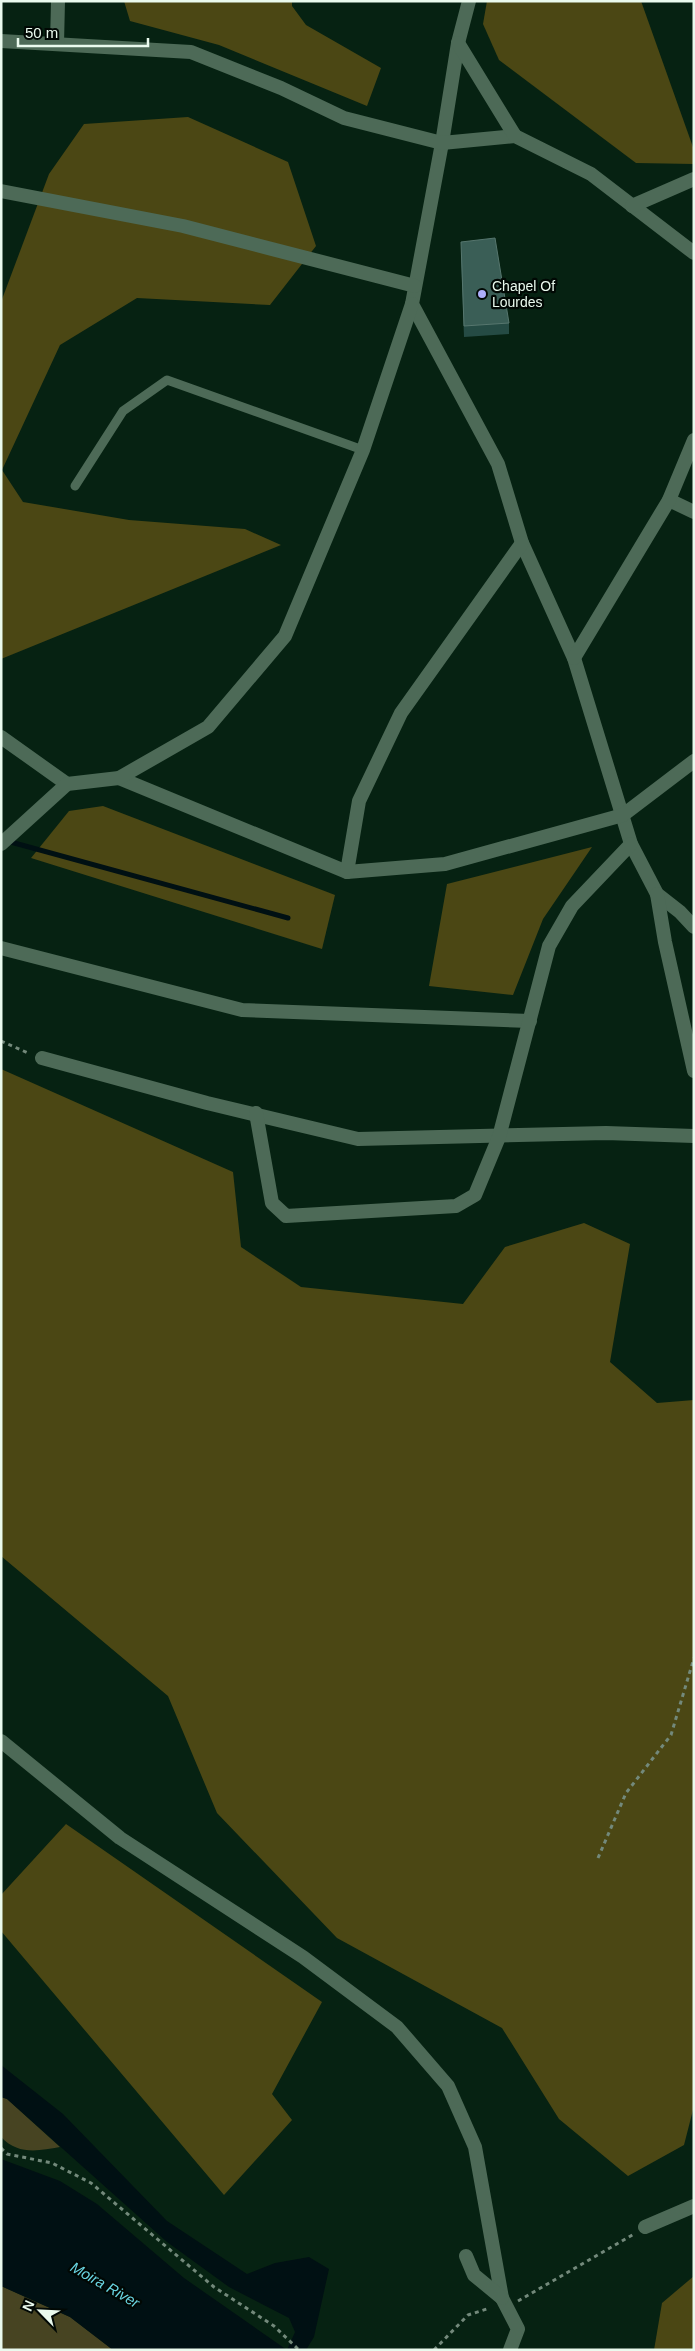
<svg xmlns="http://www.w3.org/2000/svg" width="695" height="2351" font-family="Helvetica,sans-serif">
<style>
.green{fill:#474422}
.forest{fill:#4b4714}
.water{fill:#001013}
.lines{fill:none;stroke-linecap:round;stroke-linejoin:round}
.stream{stroke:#001013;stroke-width:5}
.path{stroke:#73897b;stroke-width:3;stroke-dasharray:4 4;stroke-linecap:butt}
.service{stroke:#4d6a57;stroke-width:9}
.minor{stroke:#4d6a57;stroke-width:14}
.wall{fill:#254b44}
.building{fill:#3a5e56;stroke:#56766e}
.poi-dot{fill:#adaffb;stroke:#010804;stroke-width:2}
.labels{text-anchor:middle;stroke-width:4.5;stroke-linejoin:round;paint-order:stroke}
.poi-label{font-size:14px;fill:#eafaee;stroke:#010804;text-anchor:start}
.water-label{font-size:15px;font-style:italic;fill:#69d4e1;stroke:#010804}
</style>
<rect width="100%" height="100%" fill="#062212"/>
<g class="green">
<path d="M1,2097L7,2099L60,2147C38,2151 18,2155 1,2137Z"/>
<polygon points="1,2286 70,2317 113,2350 1,2350"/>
</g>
<g class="forest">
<polygon points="124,1 292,1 292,6 306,25 381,68 367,106 219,45 130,21"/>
<polygon points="487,1 641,1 694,150 694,164 636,163 499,60 483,24"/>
<polygon points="188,117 288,162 316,246 270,305 137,298 60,345 2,470 23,502 129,520 245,529 281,545 1,659 1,302 49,174 84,124"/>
<polygon points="103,806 335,895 322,949 31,858 69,811"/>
<polygon points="592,847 543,919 513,995 429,986 447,884"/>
<polygon points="1,1069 233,1172 241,1247 301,1287 463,1304 505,1247 584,1223 630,1244 610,1362 657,1403 694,1400 694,2106 684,2145 628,2176 559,2119 502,2028 337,1938 217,1813 168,1696 1,1556"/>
<polygon points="66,1824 322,2002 272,2094 292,2120 224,2195 1,1931 1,1895"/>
<polygon points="694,2276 694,2350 654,2350 662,2303"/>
</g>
<g class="water">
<polygon points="1,2065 63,2114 167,2221 247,2274 275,2263 309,2257 329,2269 314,2337 306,2350 287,2350 295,2332 289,2318 229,2287 167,2242 7,2099 1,2097"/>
<polygon points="1,2159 60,2181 97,2204 184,2278 287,2350 113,2350 70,2317 1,2286"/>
</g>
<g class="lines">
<polyline class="stream" points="7,841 288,918"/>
<g class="path">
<polyline points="1,1041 28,1053"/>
<polyline points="598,1858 626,1793 671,1735 694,1658"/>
<polyline points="1,2148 7,2154 52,2163 91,2183 214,2287 274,2326 299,2350"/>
<polyline points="518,2301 634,2234"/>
<polyline points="434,2350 468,2315 490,2308"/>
</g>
<polyline class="service" points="75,486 123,411 167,380 363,450"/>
<g class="minor">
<polyline points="469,1 458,43 442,143 412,304 498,464 522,543 574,658 631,844 657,894 680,912 694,927"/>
<polyline points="1,41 191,52 281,88 344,118 442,143 515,136 591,174 694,253"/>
<polyline points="458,43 515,136"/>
<polyline points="57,44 58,1"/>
<polyline points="1,191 183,226 415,286"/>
<polyline points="632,206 694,179"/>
<polyline points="669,500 694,512"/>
<polyline points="574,658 669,500 694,440"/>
<polyline points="1,737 67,784"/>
<polyline points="119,778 347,872 445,864 623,815 694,761"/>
<polyline points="1,844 67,784 119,778 208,727 285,636 363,450 412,304"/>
<polyline points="347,872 359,801 401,713 522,543"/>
<polyline points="657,894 665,942 694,1071"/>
<polyline points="1,948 242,1010 530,1021"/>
<polyline points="42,1058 207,1103 358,1139 606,1133 694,1136"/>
<polyline points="256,1113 272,1203 286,1216 456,1206 475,1195 499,1137 549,946 572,906 631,844"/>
<polyline points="1,1741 120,1838 303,1957 397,2027 448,2086 475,2147 502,2298 518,2329 510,2350"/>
<polyline points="645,2227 694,2206"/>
<polyline points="466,2256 474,2275 502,2298"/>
</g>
</g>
<polygon class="wall" points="461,253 509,323 509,334 464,337"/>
<polygon class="building" points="495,238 509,323 464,326 461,242"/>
<circle class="poi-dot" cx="482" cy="294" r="5"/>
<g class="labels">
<g class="poi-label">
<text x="492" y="291">Chapel Of<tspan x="492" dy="16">Lourdes</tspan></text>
</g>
<g class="water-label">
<text transform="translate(105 2285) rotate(30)" y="5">Moira River</text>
</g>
</g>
<rect width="695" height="2351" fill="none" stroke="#eafaee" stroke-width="5"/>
<g transform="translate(40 2311) rotate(294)" stroke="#010804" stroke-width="4" paint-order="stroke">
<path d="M0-4L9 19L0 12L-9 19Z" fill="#eafaee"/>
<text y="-8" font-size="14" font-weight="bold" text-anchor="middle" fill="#eafaee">N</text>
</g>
<path d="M18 38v8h130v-8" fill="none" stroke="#eafaee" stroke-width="2.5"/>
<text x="25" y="38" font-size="15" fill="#eafaee" stroke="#010804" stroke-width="4" paint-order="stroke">50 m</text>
</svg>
